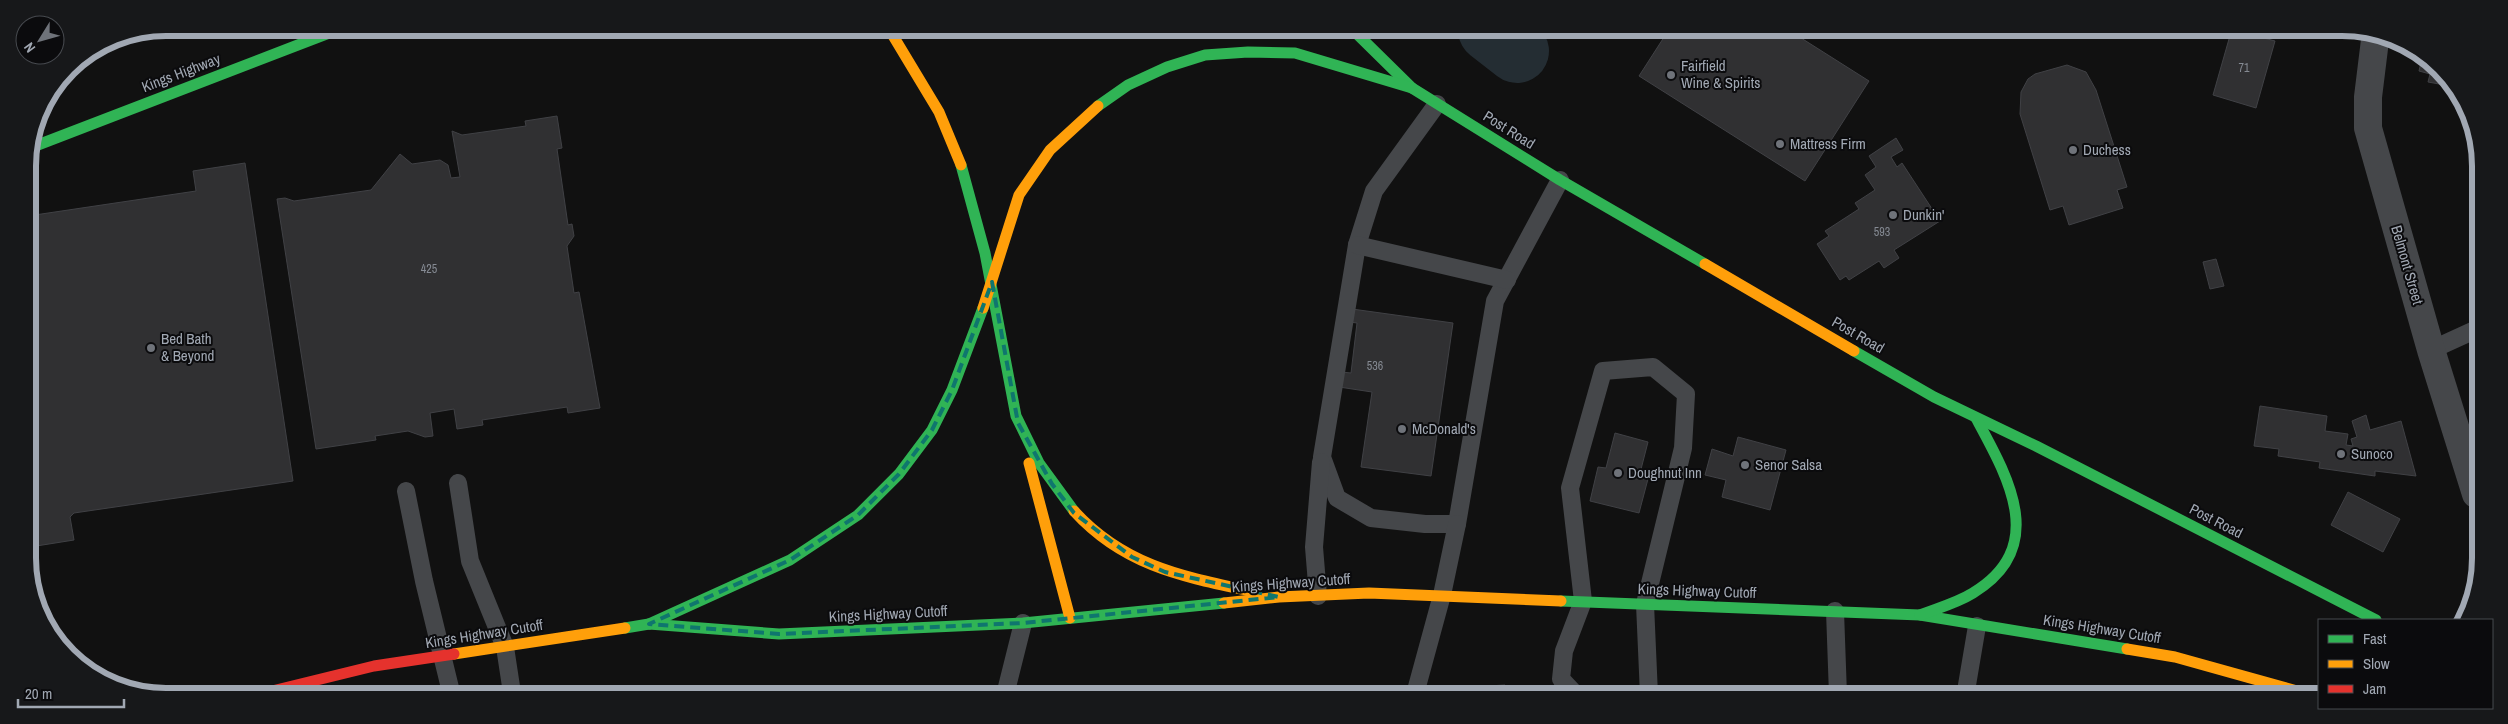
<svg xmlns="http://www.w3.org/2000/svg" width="2508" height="724" font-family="'Archivo Narrow',sans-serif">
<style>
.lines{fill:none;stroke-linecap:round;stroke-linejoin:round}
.river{stroke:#242d33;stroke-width:64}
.building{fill:#303032;stroke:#404145}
.lane{stroke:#45474a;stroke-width:18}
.street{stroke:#45474a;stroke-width:28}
.fast{stroke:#30b455;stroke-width:11}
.slow{stroke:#ff9f0a;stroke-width:11}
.jam{stroke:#e5322d;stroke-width:11}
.marked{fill:none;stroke:#0f766e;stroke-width:4;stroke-dasharray:10 6;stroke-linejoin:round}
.poi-dot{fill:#6f737a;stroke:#0b0b0d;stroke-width:2}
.labels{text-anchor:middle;stroke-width:4;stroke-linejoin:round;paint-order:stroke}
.number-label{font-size:12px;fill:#858a93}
.poi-label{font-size:15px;fill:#a1a8b3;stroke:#0b0b0d;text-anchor:start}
.street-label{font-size:15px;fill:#a1a8b3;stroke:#0b0b0d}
.rim{fill:none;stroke:#a1a8b3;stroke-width:6}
</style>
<rect width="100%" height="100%" fill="#111"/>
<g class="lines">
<polyline class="river" points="1490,30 1517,51"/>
</g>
<g class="building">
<polygon points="1668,31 1790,31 1869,81 1805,181 1639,76"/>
<polygon points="2231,32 2241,32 2275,41 2256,108 2213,95"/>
<polygon points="2422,58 2440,68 2450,86 2428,82 2430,74 2419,71"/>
<polygon points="2067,65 2086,72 2096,90 2127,187 2117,190 2123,208 2069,225 2063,206 2050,210 2020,114 2021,92 2028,79 2035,74"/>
<polygon points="557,116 562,148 557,149 568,225 572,224 574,236 567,246 574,293 579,292 600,408 568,413 567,407 482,420 483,425 457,429 454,409 430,413 433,436 425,437 408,431 375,436 376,440 316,449 277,199 285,198 294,201 371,190 400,154 412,164 440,160 448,165 451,178 460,177 452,131 462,135 526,126 525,121"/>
<polygon points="1896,138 1903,150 1891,157 1897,167 1902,163 1940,221 1894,250 1899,258 1884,268 1879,261 1849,280 1846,276 1840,280 1817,244 1829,236 1825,231 1859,209 1855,203 1875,190 1865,175 1876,167 1869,156"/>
<polygon points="245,163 293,481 74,513 70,517 74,540 30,547 28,216 196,191 193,171"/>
<polygon points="2216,259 2224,286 2210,289 2203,262"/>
<polygon points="1352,309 1453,323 1431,476 1361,467 1372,392 1339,387 1341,372 1351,373 1357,323 1350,322"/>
<polygon points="2260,406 2327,416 2325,431 2348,434 2346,445 2353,446 2351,439 2357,437 2352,421 2366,415 2370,430 2401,421 2416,476 2375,471 2375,476 2319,468 2320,462 2278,456 2279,449 2254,446"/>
<polygon points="1615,433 1648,442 1639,477 1648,479 1639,513 1590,501 1598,467 1606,468"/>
<polygon points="1738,437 1786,450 1770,510 1722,497 1726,480 1705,475 1712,449 1733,456"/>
<polygon points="2348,492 2400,519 2383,552 2331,525"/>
<polygon points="1505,685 1505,695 1452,694 1452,688"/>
</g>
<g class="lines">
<g class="lane">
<polyline points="1437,104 1374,191 1357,245 1322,457 1337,498 1371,518 1425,524 1457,524 1495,301 1560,180"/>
<polyline points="1357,245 1507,280"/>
<polyline points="2431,350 2477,329"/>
<polyline points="458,483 470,561 505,647 512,693"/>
<polyline points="406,491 424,581 451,692"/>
<polyline points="1318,596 1314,547 1321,462"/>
<polyline points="1835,611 1838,695"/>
<polyline points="1008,694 1007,687 1023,623"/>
<polyline points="1415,694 1442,595 1457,524"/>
<polyline points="1576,695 1561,679 1564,651 1583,601 1570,488 1603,371 1653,367 1686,394 1683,448 1645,604 1649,695"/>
<polyline points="1967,695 1967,685 1977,626"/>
</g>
<polyline class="street" points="2376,32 2368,97 2368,128 2431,350 2476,494"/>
<g class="fast">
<polyline points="1353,30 1412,88"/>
<polyline points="1098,106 1128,85 1167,67 1205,55 1248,52 1295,53 1412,88 1560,180 1705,264"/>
<polyline points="30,148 342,28"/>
<polyline points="961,165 985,253 1016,416 1039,463 1074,511"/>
<polyline points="1854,351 1934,397 2036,446 2376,620"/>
<polyline points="1561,601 1920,615 2127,649"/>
<path d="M1920,615C1938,608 1957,603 1973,593C2049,547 2008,477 1976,418"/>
<polyline points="649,624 790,560 858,515 899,474 932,430 952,390 983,308"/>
<polyline points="625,628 649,624 779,634 1023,623 1224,603"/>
</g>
<g class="slow">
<polyline points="889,29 939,112 961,165"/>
<polyline points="1705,264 1854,351"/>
<polyline points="983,308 1019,195 1050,150 1098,106"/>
<polyline points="1029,463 1070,618"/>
<path d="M1074,511C1125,567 1185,577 1255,592"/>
<polyline points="1224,603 1279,597 1369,593 1561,601"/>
<polyline points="2127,649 2175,657 2315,696"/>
<polyline points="454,654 625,628"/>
</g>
<polyline class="jam" points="268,692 374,666 454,654"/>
</g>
<path class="marked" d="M992,282L1018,423L1052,484L1074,513L1132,557L1165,572L1279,597L1023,623L779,634L649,624L790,560L858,515L899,474L932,430L952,390Z"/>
<g class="poi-dot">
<circle cx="1671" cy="75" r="5"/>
<circle cx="1780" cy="144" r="5"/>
<circle cx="2073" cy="150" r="5"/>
<circle cx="1893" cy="215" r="5"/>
<circle cx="151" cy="348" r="5"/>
<circle cx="1402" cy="429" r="5"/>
<circle cx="2341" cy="454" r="5"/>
<circle cx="1745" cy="465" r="5"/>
<circle cx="1618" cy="473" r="5"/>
</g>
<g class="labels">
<g class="number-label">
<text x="2244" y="72">71</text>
<text x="1882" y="236">593</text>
<text x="429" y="273">425</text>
<text x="1375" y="370">536</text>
</g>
<g class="poi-label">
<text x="1681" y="71">Fairfield<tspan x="1681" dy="17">Wine &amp; Spirits</tspan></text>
<text x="1790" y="149">Mattress Firm</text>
<text x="2083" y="155">Duchess</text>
<text x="1903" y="220">Dunkin'</text>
<text x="161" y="344">Bed Bath<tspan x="161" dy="17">&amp; Beyond</tspan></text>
<text x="1412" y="434">McDonald's</text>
<text x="2351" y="459">Sunoco</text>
<text x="1755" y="470">Senor Salsa</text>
<text x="1628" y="478">Doughnut Inn</text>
</g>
<g class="street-label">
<text transform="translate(181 73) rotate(-21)" y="5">Kings Highway</text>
<text transform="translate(1509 130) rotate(32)" y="5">Post Road</text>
<text transform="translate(2407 265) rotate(74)" y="5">Belmont Street</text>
<text transform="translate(1858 335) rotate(30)" y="5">Post Road</text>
<text transform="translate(2216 521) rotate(27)" y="5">Post Road</text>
<text transform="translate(1291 583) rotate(-4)" y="5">Kings Highway Cutoff</text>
<text transform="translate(1697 591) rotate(2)" y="5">Kings Highway Cutoff</text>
<text transform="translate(888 614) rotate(-3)" y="5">Kings Highway Cutoff</text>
<text transform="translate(2102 629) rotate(9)" y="5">Kings Highway Cutoff</text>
<text transform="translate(484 634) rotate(-9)" y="5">Kings Highway Cutoff</text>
</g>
</g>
<path d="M0 0H2508V724H0ZM166 36H2342A130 130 0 0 1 2472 166V558A130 130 0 0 1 2342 688H166A130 130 0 0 1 36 558V166A130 130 0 0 1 166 36Z" fill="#17181a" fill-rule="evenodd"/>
<path class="rim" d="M166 36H2342A130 130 0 0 1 2472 166V558A130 130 0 0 1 2342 688H166A130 130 0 0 1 36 558V166A130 130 0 0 1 166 36Z"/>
<rect x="2318" y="619" width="175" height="90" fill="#0b0b0d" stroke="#474a4f"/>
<rect x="2328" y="635" width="25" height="8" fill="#30b455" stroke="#474a4f"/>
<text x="2363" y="644" font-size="15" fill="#a1a8b3">Fast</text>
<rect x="2328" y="660" width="25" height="8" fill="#ff9f0a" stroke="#474a4f"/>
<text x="2363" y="669" font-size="15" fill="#a1a8b3">Slow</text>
<rect x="2328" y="685" width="25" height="8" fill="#e5322d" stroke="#474a4f"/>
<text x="2363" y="694" font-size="15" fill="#a1a8b3">Jam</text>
<g transform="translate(40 40) rotate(233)"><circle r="24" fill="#0b0b0d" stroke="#474a4f"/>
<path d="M0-4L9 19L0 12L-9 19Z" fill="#6f737a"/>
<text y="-8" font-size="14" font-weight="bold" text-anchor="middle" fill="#a1a8b3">N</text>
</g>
<path d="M18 699v8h106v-8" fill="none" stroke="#a1a8b3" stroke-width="2.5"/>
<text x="25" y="699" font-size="15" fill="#a1a8b3" stroke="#0b0b0d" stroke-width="4" paint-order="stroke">20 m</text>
</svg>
